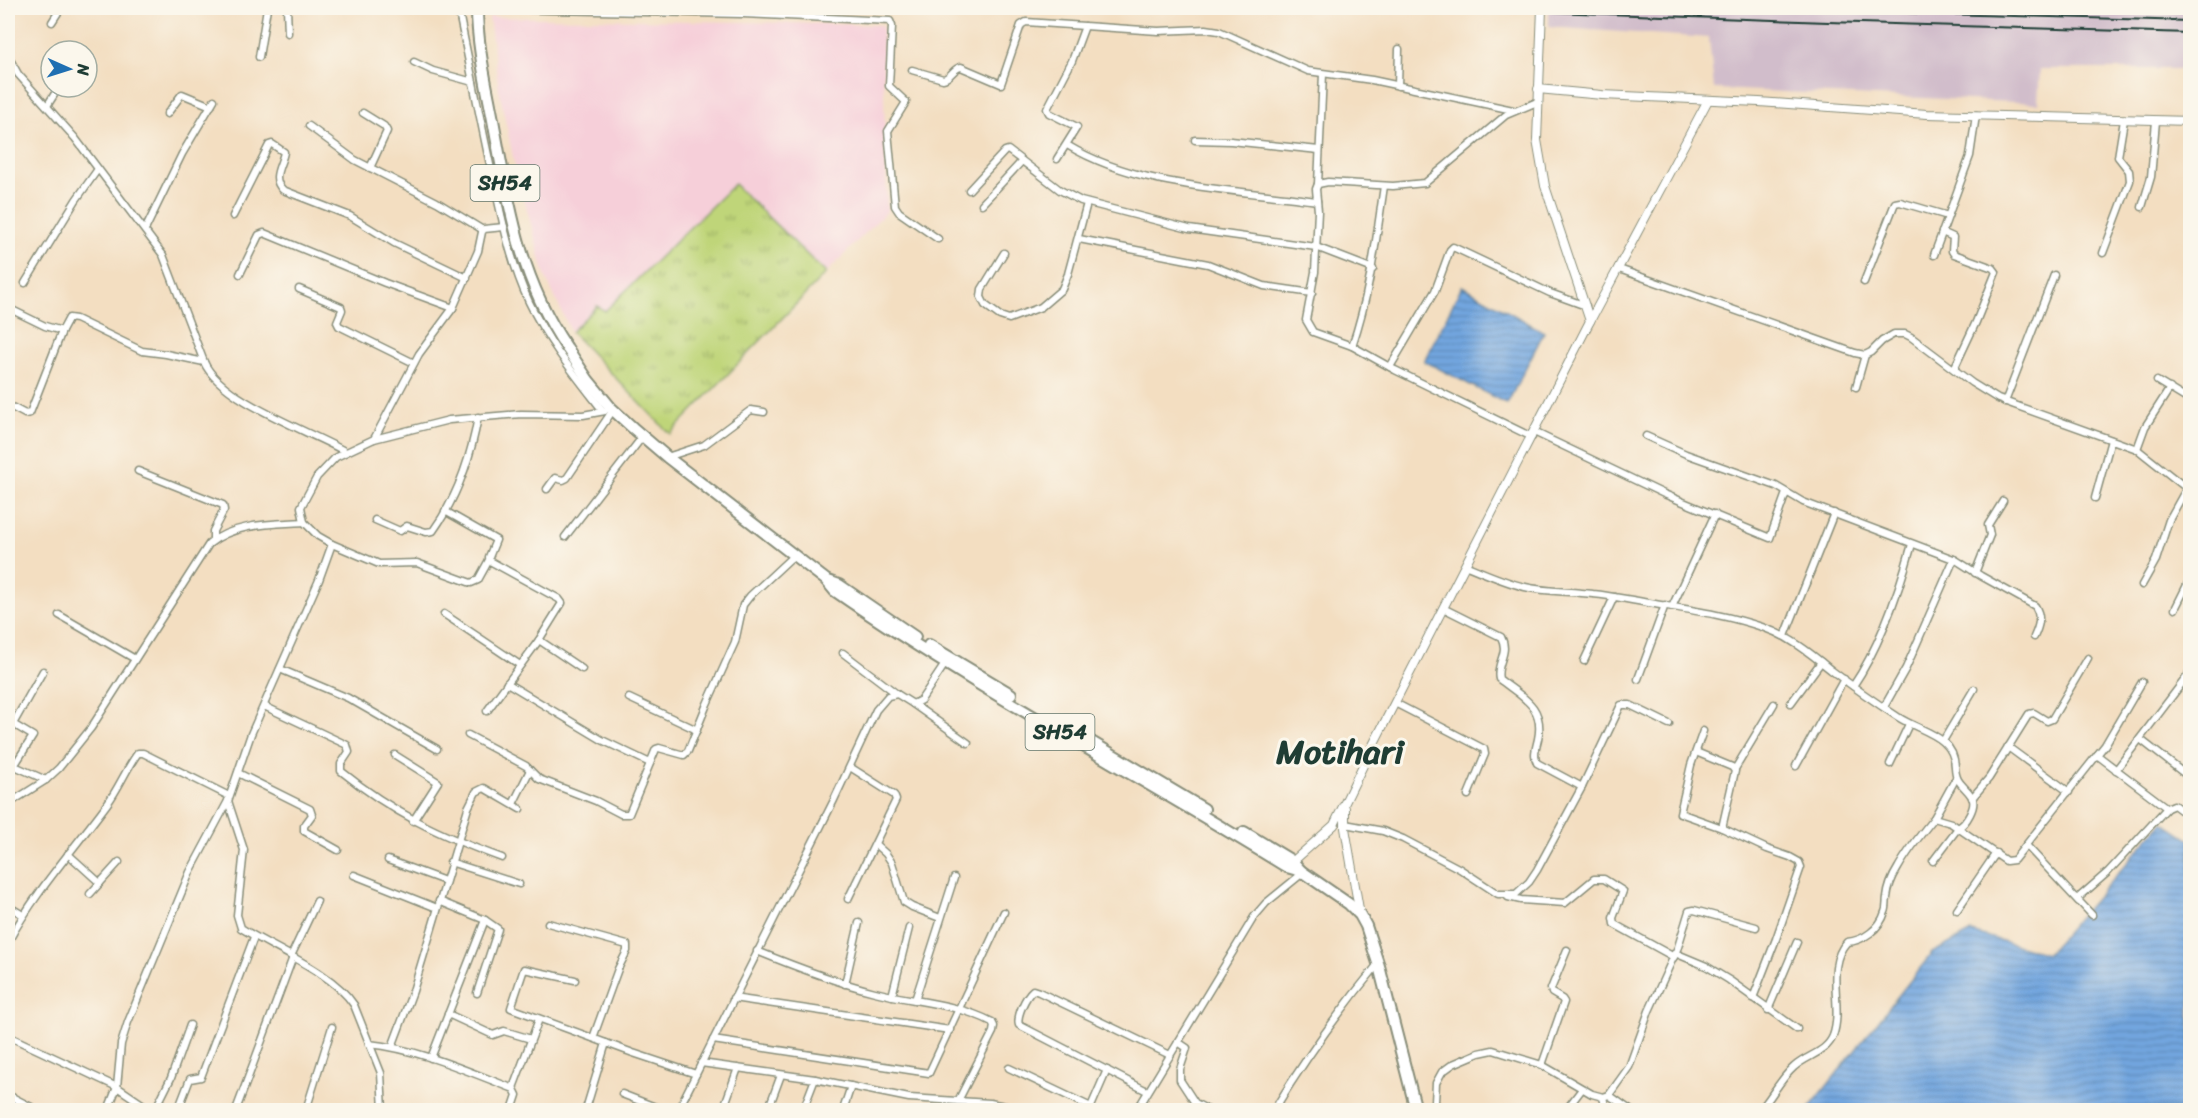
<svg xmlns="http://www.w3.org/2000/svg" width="2198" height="1118" font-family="Sriracha,sans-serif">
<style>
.built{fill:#f6cfd9}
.railway{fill:#d1bdcb}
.grass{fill:url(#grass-tufts);stroke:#6f8956;stroke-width:1.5}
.water{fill:url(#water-rules);stroke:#48728a;stroke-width:1.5}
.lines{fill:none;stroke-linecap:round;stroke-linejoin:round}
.minor-casing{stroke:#898e7a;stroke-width:9}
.tertiary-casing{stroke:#898e7a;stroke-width:10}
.primary-casing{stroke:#898e7a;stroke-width:14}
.minor{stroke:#fff;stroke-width:6}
.tertiary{stroke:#fff;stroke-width:8}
.primary{stroke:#fff;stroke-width:10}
.rail{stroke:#1f3d34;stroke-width:2}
.primary-bridge-casing{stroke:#898e7a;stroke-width:14;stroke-linecap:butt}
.primary-bridge{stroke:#fff;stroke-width:10}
.labels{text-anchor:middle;stroke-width:6;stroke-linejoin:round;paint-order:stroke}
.shield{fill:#fbf7ec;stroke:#61756b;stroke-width:1.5}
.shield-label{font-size:21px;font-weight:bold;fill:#1f3d34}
.town-label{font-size:34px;font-weight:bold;fill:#1f3d34;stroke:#fbf7ec}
</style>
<defs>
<pattern id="grass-tufts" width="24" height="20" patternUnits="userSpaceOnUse" patternTransform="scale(1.5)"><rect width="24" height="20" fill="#bfd579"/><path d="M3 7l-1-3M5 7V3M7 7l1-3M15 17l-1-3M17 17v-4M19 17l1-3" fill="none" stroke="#9bae64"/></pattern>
<pattern id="water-rules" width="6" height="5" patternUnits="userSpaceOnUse" patternTransform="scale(1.5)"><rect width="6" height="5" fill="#72a6df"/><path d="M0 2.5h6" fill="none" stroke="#5d88b6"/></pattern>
</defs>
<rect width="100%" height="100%" fill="#fbf7ec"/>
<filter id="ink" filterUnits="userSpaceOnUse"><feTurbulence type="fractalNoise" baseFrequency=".0167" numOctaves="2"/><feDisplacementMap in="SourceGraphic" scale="12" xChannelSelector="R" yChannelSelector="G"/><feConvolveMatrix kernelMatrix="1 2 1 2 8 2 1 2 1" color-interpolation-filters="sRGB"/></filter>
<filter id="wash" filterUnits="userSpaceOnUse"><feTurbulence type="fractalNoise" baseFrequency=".008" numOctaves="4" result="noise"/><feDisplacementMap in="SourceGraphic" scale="24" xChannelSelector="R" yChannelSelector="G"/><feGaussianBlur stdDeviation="1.35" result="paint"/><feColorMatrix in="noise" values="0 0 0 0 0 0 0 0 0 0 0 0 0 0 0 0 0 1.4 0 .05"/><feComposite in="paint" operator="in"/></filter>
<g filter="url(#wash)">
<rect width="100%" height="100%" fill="#f3dec1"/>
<polygon class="built" points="489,17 882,25 887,211 826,273 734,184 605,311 597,306 571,332 545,276 514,162 499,90"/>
<polygon class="railway" points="1549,8 2190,8 2190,69 2040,69 2038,103 1714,89 1709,38 1549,27"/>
<polygon class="grass" points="734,184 826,273 670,434 571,332 597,306 605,311"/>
<g class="water">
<polygon points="1462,286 1544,332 1507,404 1424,361"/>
<polygon points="2163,822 2190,840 2190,1110 1808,1110 1932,953 1971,932 2047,954"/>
</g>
</g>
<g filter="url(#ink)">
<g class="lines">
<defs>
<g id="minor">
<polyline points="287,8 288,33"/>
<polyline points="458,8 743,14 890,21 892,26 889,86 906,102 888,131 895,206 899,212 938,239"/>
<path d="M458,8C470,66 481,125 494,183C503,223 511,264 529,302C548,342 576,376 603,411"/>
<polyline points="52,22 61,8"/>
<path d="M8,56L18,74L75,138L163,255L204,362C221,401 310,431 346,452"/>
<polyline points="259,57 267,8"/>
<polyline points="414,62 433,71 473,82"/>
<path d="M912,70L943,79C951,78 953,68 961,67L1001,84L1021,25L1026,22L1158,31L1206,29L1219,31L1308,71L1372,80L1513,110"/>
<polyline points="1398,86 1399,49"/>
<polyline points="47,106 59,87"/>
<polyline points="363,113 384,126 387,131 370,168"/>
<polyline points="167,114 182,94 211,106"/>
<polyline points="309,126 355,160 437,202 483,230"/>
<polyline points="1195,140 1231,141 1319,150"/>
<path d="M1067,145C1140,189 1234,189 1317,201"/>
<polyline points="1057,159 1077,127 1049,113 1047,109 1072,61 1085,26"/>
<polyline points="1318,184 1323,74"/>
<polyline points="969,190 1005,151 1008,150 1060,190 1081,201 1189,229 1316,247 1373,269"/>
<polyline points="982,204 1022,161"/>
<polyline points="2142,207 2151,177 2156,121"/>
<path d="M233,216L269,145L272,144L284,152C282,165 270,178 283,190L350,216L394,243L467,278"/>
<polyline points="145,230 182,154 214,100"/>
<polyline points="1942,232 1953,237 1952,251 1954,254 1993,268 1996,272 1976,322 1954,369"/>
<polyline points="1079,239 1208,264 1264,286 1312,293"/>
<polyline points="1004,253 982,289 981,297 985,305 1000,316 1009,319 1041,307 1062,289 1068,274 1087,203"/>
<polyline points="2103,253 2130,181 2129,171 2118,157 2124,120"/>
<polyline points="1934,255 1970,156 1976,115"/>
<polyline points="1619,269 1855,353 1865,355 1871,352 1882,341 1894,334 1905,334 1911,337 1972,383 1998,399 2137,449 2190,491"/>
<polyline points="240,274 259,235 264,233 385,283 453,308"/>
<polyline points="1864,282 1895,203 1900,202 1948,216"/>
<polyline points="25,283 76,200 98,169"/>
<polyline points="299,289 341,307 342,310 337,322 339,326 414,363"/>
<polyline points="8,308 45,326 62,331"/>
<path d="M1352,346C1370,294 1376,240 1384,186"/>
<polyline points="1390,367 1435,291 1450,250 1453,247 1550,293 1586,306"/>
<polyline points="2157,381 2190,401"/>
<polyline points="1856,387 1865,355"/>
<polyline points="2005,402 2054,275"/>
<polyline points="8,405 25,414 30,413 62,331 69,318 76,319 142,351 166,354 204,362"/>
<polyline points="1534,432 1664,494 1770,538 1786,493"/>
<path d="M1646,436L1686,454L1776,486L1803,502L1956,560L1981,576L2035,606C2042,617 2039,626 2034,637"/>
<polyline points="1532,437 1395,370 1352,346 1313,332 1306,320 1315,272 1318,211 1316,189 1318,184 1328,182 1393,186 1425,183 1506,115 1537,102"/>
<polyline points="374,439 449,420 521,414 583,415 605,411"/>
<polyline points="2137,449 2145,427 2170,388"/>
<polyline points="667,457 704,445 751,410 764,412"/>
<polyline points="138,471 223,505 224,510 213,531 213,540"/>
<polyline points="547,489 555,478 563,480 567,478 613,410"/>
<polyline points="2095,498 2111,440"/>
<polyline points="445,511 496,540 489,557 490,561 559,599 562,603 539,640 487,711"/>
<path d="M375,520L400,531L407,526L426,532L433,531C457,498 471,456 478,417"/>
<polyline points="565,537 643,436"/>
<polyline points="489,560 478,580 471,583 417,563 379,564 332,544 318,536 304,522 301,507 317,477 336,457 374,439 419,354 453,308 478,251 482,232 484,229 504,227"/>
<path d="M1465,565C1484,573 1504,582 1525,587C1547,592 1570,591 1593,594C1614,596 1635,601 1655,604C1691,610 1727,615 1762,627C1789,636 1809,652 1831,670C1852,686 1875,702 1898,717C1921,732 1954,735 1955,767C1956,785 1964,784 1972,797C1977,806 1966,824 1958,828L1951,823L1934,818C1921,834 1908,850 1898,868C1893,876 1888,888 1887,898C1886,903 1887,908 1885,912C1880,929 1863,941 1847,942C1824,967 1844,1006 1833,1036C1826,1053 1807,1055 1794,1067C1780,1079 1772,1097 1760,1110"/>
<polyline points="1975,573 1990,535 1988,525 2003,501"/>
<polyline points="2142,585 2156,560 2169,520 2190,482"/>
<polyline points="1672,607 1715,514"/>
<path d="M1443,608L1501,637C1510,653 1495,664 1499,679C1522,697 1545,706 1538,739C1536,748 1533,755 1537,763L1582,787"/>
<polyline points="2175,609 2190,579"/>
<polyline points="444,614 520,665"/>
<polyline points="59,615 135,659"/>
<polyline points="1785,636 1834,513"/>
<polyline points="539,640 582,669"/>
<polyline points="843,653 897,694"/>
<polyline points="1584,661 1614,597"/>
<polyline points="280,669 348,698 437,749"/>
<polyline points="1638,679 1665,605"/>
<polyline points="507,683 602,740 650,763"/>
<path d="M1853,686C1881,645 1899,591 1912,544"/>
<polyline points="629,698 697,730"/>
<polyline points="1395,703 1484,749 1485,754 1468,795"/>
<polyline points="1791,703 1821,662"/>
<polyline points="913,704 968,743"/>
<path d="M264,706L347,745L349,752L341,764V771C393,813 439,835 502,858"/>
<polyline points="1884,707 1906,668 1954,559"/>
<polyline points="8,721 33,736 14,766"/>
<polyline points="13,724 43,671"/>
<polyline points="1703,731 1691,765 1680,813 1722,828 1767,849 1790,857 1799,862 1801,867 1776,939 1753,998"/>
<polyline points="468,735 526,766 539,779 596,801 621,814 629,814 656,749 659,748 684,755 688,751 707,704 735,642 743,605 750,596 794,555"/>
<polyline points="2140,739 2190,778"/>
<polyline points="1943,741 1974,689"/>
<polyline points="2008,747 2069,792"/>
<polyline points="1696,752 1732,767 1735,771 1722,828"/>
<polyline points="395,755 438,782 413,821"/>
<polyline points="2097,755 2167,808"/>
<polyline points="8,763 46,780"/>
<polyline points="1890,764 1909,724"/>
<polyline points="1796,766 1844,679"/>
<polyline points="1735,769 1774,704"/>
<polyline points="2116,770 2189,674"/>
<polyline points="238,773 310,809 312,815 304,826 304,831 338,850"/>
<polyline points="1972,798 1989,778 2029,714 2034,713 2047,721 2052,719 2088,658"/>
<path d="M228,801L244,850L237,915L241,928C274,949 333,972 354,1005L381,1073L383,1110"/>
<path d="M8,804L46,780L59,768L91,728L209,544C234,523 274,524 304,522"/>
<polyline points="513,804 530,770"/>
<polyline points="1934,818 1956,778"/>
<polyline points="1345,824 1383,831 1403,839 1460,869 1498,894 1516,894 1529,882 1537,870 1582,787 1621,705 1630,705 1669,724"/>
<polyline points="875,844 886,854 892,863 904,902 912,907 940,918"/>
<polyline points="2026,845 2079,902"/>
<polyline points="68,854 100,883"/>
<polyline points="388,860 445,881"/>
<polyline points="1933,861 1958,828 2006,861 2014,860 2105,745 2142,682"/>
<polyline points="450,862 519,884"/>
<polyline points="354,875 437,908"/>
<polyline points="90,894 119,862"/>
<polyline points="1508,897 1521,900 1565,903 1594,879 1604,879 1623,891 1613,918 1614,924 1674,957"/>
<polyline points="848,899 896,800 894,795 850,767"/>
<polyline points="439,901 485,920 498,929 477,993"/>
<polyline points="8,906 23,915"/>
<polyline points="1957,910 1996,853"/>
<polyline points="2092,915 2077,899 2108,872 2167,808 2174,805 2190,817"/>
<polyline points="548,923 627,945 627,951 618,969 593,1038"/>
<path d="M8,942C35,892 73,850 107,804C119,788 126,769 138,753H143L229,796"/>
<path d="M757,951C796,967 835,982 875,992C914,1002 956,1003 992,1022L994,1026L993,1032L958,1101"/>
<polyline points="1675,953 1706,966 1729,980 1797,1029"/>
<polyline points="291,956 317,901"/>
<polyline points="575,980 524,969 511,1008 633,1053 696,1074"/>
<polyline points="845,984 859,923"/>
<polyline points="892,996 909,928"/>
<polyline points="733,998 950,1030"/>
<polyline points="915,1000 954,878"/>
<polyline points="1768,1010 1797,942"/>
<polyline points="448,1014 493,1035 504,1031 531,1039"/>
<polyline points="8,1036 117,1087 108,1110"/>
<polyline points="713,1040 929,1073 1004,912"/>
<polyline points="1178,1042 1187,1048 1180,1069 1180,1080 1195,1103 1208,1110"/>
<path d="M369,1044C419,1049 467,1071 514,1089L517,1095L512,1110"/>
<polyline points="392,1047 413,991 468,808 476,792 484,788 520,809"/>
<polyline points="431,1058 485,920"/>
<polyline points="701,1063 815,1079 909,1098 990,1103 1025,1110"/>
<polyline points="1542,1065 1564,1002 1562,999 1552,993 1551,989 1567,950"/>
<polyline points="1009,1068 1091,1107"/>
<polyline points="513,1088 539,1019"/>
<path d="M1147,1091L1019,1025C1016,1016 1026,996 1033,990L1039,992L1170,1055"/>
<polyline points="622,1094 663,1110"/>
<polyline points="8,1095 37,1110"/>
<polyline points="1609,1095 1630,1110"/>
<polyline points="1603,1097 1606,1110"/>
<polyline points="586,1109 606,1043"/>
<polyline points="1090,1109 1107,1070"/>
<polyline points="151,1110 117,1087 121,1044 128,1022 190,872 228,801 251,734 319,580 332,544"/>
<polyline points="155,1110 171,1078 190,1025"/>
<polyline points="178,1110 190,1079 201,1077 254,937"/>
<polyline points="236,1110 293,957"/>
<polyline points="306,1110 332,1027"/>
<polyline points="678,1110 833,802 876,710 888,696 897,694 913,704 921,700 945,664"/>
<polyline points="723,1110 738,1068"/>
<polyline points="768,1110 781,1075"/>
<polyline points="803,1110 815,1079"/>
<polyline points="843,1110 851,1086"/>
<polyline points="1137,1110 1254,917 1266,903 1304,872"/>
<path d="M1274,1110C1305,1059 1340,1010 1378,964"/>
<polyline points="1431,1110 1435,1102 1436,1083 1442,1072 1453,1064 1479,1053 1493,1050 1542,1065 1592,1094 1603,1097 1609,1095 1629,1067 1649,1011 1678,947 1689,911 1694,910 1756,927"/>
<polyline points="1566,1110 1582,1089"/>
</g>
<g id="tertiary">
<polyline points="1538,89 1602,95 1759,102 1927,114 2190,121"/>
<polyline points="1590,321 1708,100"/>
<polyline points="1345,808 1345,828 1360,915"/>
<polyline points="1290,864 1334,825 1371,749 1590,321 1545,186 1537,140 1542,8"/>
</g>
<g id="primary">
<path d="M567,348L588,380L611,408L633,428L667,457L826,580L835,591C981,692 1137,774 1287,867L1301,871"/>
<polyline points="828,581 839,585 915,637"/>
<polyline points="929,645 1011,694"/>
<polyline points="1068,728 1204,809"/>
<polyline points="1244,832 1292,861 1301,871 1349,904 1360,915 1366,926 1379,966 1416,1110"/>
</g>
</defs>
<use href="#minor" class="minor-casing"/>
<use href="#tertiary" class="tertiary-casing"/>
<use href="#primary" class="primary-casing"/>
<use href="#minor" class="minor"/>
<use href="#tertiary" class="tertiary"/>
<use href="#primary" class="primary"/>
<g class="rail">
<polyline points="1444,8 1828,22 2190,33"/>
<polyline points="1728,8 2190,21"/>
</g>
<defs>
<path id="primary-bridge" d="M477,8C477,45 486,83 493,120C508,201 519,278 567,348"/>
</defs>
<use href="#primary-bridge" class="primary-bridge-casing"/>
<use href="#primary-bridge" class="primary-bridge"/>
</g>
</g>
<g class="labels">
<g class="shield">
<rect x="470.5" y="165" width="69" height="36" rx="4.5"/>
<rect x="1025.5" y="714" width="69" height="36" rx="4.5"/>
</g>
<g class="shield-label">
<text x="505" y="190">SH54</text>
<text x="1060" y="739">SH54</text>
</g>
<g class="town-label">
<text x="1340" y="763">Motihari</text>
</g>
</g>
<rect width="2198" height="1118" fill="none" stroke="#fbf7ec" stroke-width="30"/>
<g transform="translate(69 69) rotate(93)"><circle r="28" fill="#fbf7ec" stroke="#a3ada2" stroke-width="1.5"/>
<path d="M0-4.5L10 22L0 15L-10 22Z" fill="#1f6fb2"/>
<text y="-9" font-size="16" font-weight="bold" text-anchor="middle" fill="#1f3d34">N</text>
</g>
</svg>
